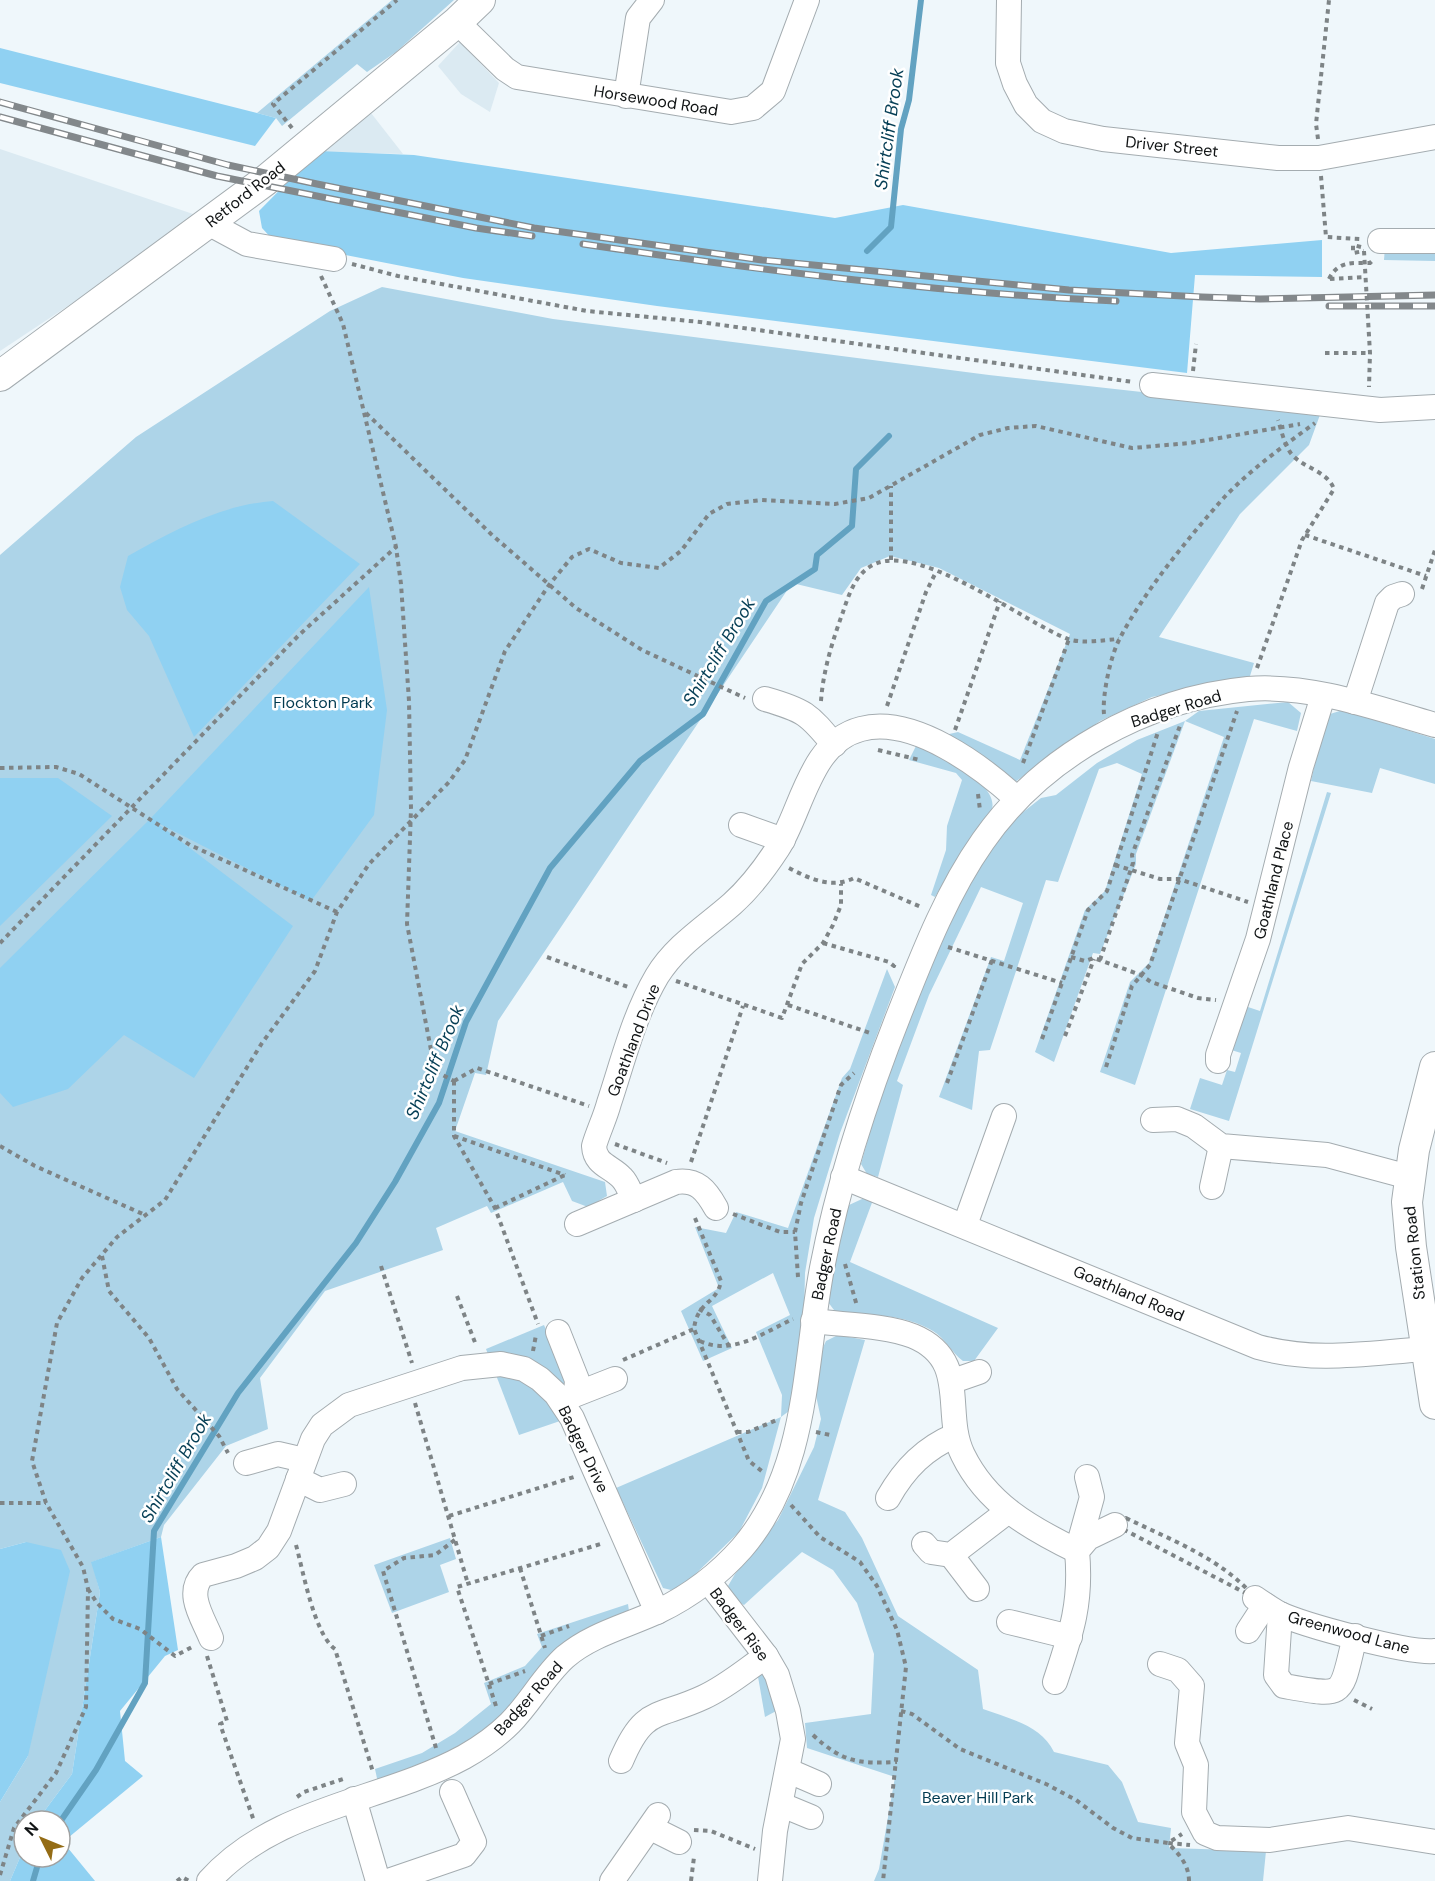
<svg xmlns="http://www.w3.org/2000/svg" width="1435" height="1881" font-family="'DM Sans',sans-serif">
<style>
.built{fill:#dbeaf2}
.green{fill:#add4e8}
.forest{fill:#90d1f2}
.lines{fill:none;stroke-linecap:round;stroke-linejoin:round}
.stream{stroke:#62a2c1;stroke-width:6}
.minor-casing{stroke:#a4acb0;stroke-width:26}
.major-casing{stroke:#a4acb0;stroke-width:32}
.path{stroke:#7e8486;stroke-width:4;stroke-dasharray:4.5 4.5;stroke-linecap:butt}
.minor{stroke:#fff;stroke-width:24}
.major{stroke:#fff;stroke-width:30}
.rail-casing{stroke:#83888b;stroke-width:7}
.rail{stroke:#fff;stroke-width:4.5;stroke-dasharray:14;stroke-linecap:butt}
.path-bridge{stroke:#7e8486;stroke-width:4;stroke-dasharray:4.5 4.5;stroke-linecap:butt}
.labels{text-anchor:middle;stroke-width:5;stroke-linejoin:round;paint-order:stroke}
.street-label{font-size:16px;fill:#111415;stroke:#fff}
.park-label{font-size:16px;fill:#003a50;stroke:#fff}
.water-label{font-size:18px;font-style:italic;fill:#053e55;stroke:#fff}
</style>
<rect width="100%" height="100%" fill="#eff7fb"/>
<g class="built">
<polygon points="460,42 499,83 490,112 461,94 438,66"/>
<polygon points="371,113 403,154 324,152"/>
<polygon points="0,149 202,217 0,351"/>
</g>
<g class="green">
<polygon points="392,0 454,0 396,52 367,72 357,64 282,126 276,118 257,113"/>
<polygon points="1385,247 1435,247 1435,261 1384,260"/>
<polygon points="382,287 553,319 989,375 1321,412 1309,445 1240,514 1159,637 1254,663 1250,676 1152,697 1100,721 1015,782 945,735 958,732 1020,760 1070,634 939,568 890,556 861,568 842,595 792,583 498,1021 486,1075 475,1073 455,1131 605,1182 607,1196 588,1207 572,1201 563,1182 491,1213 487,1206 436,1228 443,1250 325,1291 260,1378 268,1429 226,1446 164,1525 161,1537 92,1562 100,1592 72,1774 37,1821 24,1821 24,1848 10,1881 0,1881 0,1802 28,1756 26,1542 0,1549 0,555 136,437 330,311"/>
<polygon points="1288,702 1301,713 1297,731 1254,719 1135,1085 1100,1072 1130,982 1149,963 1224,737 1185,721 1136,854 1136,864 1100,954 1093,953 1054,1062 1035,1052 1085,910 1105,891 1142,774 1117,763 1099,769 1058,882 1046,880 990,1050 979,1051 972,1110 939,1097 991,957 1004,961 1023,903 981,887 929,995 897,1081 903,1085 878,1177 867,1174 861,1164 886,1074 918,993 967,886 987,852 1013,820 1041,798 1056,795 1097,763 1137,740 1185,721 1199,711"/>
<polygon points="1343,710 1435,739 1435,784 1380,768 1372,793 1311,781 1323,727 1330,714"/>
<path d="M918,742C937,751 999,784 992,809C991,815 983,821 979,827C963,850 949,874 935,897L931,895L946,850L947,826L962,780L956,773L909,760Z"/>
<polygon points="1327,792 1331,793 1229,1121 1190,1109 1200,1078 1222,1085 1227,1070 1235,1072 1241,1053 1228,1049 1242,1005 1260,1011"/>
<polygon points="887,969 895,987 840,1133 814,1218 805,1273 804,1318 789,1411 781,1417 762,1488 739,1532 683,1586 671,1590 663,1588 616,1488 781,1417 782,1395 756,1332 790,1315 773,1273 712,1306 732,1348 703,1361 681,1311 719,1288 695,1227 726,1233 736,1212 788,1228 842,1078 850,1069"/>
<path d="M862,1199L873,1200L850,1262L998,1328L974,1361H963C952,1353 945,1338 933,1331C905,1314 868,1314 837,1314L828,1302L834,1255L849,1205Z"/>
<polygon points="544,1325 567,1379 560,1421 519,1435 486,1349"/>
<path d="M838,1335L865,1340L818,1500L845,1512L862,1538L898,1616L978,1670L983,1709C1010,1719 1041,1725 1054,1752L1108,1765L1122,1782L1138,1822L1171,1828L1169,1848L1266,1851L1263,1881H874L879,1869L895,1777L807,1748L805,1723L871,1714L874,1654L857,1603L833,1570L802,1552L744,1605L732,1598L728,1586L735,1574L778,1520L814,1447L821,1419L815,1391L818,1358L826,1341Z"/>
<polygon points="450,1538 456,1559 440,1565 449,1592 392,1613 374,1565"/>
<polygon points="628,1604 629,1611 501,1719 443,1759 378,1783 375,1769 422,1753 455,1733 491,1704 484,1683 525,1666 542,1647 537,1634"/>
<polygon points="757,1671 768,1677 778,1710 765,1717"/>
</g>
<g class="forest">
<polygon points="0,48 257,113 276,118 255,146 0,83"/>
<polygon points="318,151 414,155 835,218 903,205 1171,253 1322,240 1322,277 1195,275 1187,373 657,306 463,278 274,241 262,228 259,211"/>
<path d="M273,501L360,564L194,737L149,636L127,610L120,587L128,556C173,531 220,505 273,501Z"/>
<polygon points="369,587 387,710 374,815 311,901 154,821 293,926 194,1078 124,1035 68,1089 13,1107 0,1093 0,968 150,819"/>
<polygon points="0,778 58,778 112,816 0,926"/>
<polygon points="161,1537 178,1650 165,1656 120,1711 125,1761 143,1776 63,1842 95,1881 10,1881 24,1848 24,1857 60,1857 60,1821 37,1821 72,1774 100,1592 91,1562"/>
<polygon points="26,1542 61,1550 70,1571 28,1756 0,1802 0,1549"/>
</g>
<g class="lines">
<g class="stream">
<polyline points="867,251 891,227 901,129 909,100 921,0"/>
<polyline points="60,1822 96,1770 145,1683 154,1531 238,1393 356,1243 395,1182 439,1103 466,1022 550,868 640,761 703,714 766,601 815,569 817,555 852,526 856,469 889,436"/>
<polyline points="33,1881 40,1857"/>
</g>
<defs>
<g id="minor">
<polyline points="1009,0 1008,63 1015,84 1026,105 1042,121 1064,131 1103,139 1278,158 1319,158 1435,137"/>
<polyline points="457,22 505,69 517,77 731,112 753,108 773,91 807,0"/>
<polyline points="626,96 638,18 652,0"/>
<polyline points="208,223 247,244 334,259"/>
<polyline points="1380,241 1435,241"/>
<polyline points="1152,385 1380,410 1435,407"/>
<path d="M765,699C804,710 809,714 834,745"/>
<polyline points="1355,702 1387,603 1393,597 1402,594"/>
<polyline points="741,825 783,840"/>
<polyline points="1218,1061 1218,1055 1258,939 1301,767 1323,696"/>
<polyline points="1153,1120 1177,1119 1194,1126 1221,1146 1327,1155 1409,1177"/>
<path d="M843,1177L1258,1347C1317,1363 1367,1353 1426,1349"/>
<polyline points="1212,1187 1221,1146"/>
<path d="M634,1200C630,1193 628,1184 622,1178C611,1166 595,1165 594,1146C598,1132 605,1118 609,1103C623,1061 634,1015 657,976C676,945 706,927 732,904C750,888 765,868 778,848C802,810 810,742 861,729C913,715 981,766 1017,799"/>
<path d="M577,1224L676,1182C697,1179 706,1190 716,1208"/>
<polyline points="965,1225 1004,1116"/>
<path d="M813,1321C843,1325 886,1325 913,1336C971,1360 942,1413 963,1455C987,1504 1030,1528 1077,1551L1092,1497L1087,1477"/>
<polyline points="558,1332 577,1380 576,1394"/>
<polyline points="953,1381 979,1372"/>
<polyline points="564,1399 615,1379"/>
<polyline points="246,1463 278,1454 304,1460"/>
<polyline points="298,1479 320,1490 344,1484"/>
<path d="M888,1498C905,1468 925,1448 956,1435"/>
<polyline points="924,1544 931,1552 951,1555 1007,1512"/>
<polyline points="951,1555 977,1589"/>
<polyline points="708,1581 766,1656 777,1675 788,1711 793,1739 775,1831 770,1881"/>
<path d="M1255,1598C1262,1603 1270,1608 1278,1613C1303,1625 1409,1654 1435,1651"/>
<path d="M1280,1614L1276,1675L1284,1686C1347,1697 1340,1698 1355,1636"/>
<polyline points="1009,1622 1070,1637"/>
<polyline points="1248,1631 1265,1605"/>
<path d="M211,1638C203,1618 185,1593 203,1575L236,1566L255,1558L268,1548L279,1531L313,1439L322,1425L349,1405L462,1368L501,1364L524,1369L540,1379L556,1394L572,1418L657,1612"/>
<polyline points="1160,1664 1178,1670 1192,1686 1187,1743 1196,1765 1194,1812 1205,1833 1217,1838 1270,1840 1348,1828 1435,1842"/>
<path d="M1055,1682C1071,1634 1082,1603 1077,1551L1088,1538L1115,1525"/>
<path d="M621,1761C644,1706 657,1719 704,1697C726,1687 746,1670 766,1656"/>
<polyline points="789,1771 819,1784"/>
<polyline points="354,1799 378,1881"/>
<polyline points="782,1805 811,1817"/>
<polyline points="651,1828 679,1842"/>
<path d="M209,1881C275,1807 381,1802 464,1757C480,1748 497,1736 510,1723C530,1703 544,1676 565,1657C592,1634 627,1626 659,1611C690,1596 719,1574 742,1548C809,1470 804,1363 822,1268C839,1180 867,1095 900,1012C923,954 947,892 983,841C1042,756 1145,699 1248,689C1311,684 1376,708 1435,725"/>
<polyline points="388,1881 464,1855 474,1842 452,1792"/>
<polyline points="612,1881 658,1815"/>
</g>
<g id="major">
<polyline points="0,376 266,180 457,22 480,0"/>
<polyline points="1435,1067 1414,1150 1407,1202 1411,1247 1435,1404"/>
</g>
</defs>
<use href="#minor" class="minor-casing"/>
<use href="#major" class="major-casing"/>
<g class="path">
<polyline points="292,128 273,104 397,0"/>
<polyline points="1318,139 1316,124 1329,0"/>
<polyline points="1321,176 1326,237 1360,239"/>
<polyline points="1361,247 1353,245 1353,253 1364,251"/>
<polyline points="352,264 398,276 587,311 700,322 1133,382"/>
<polyline points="321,276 343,324 396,547 401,584 409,701 411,809 407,924 435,1071 454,1081"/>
<path d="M1329,279C1338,261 1351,263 1370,263L1373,260"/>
<polyline points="1330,279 1365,277"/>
<polyline points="1325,353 1370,353"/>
<polyline points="1193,371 1196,344"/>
<polyline points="366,413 491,534 576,608 642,650 745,698"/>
<polyline points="1305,535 1426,576"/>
<polyline points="891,560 891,486"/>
<polyline points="1422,589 1435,550"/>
<path d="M1257,668L1302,540L1334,489C1327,470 1301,468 1290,452C1284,443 1281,429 1278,420"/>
<path d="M821,701C823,671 833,639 843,612C849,594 856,572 875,564C922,543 1025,623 1068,639C1083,644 1103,640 1119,639"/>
<polyline points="887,706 926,592 936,572"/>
<path d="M1104,714C1102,695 1111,654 1120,638C1144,592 1186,541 1220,502C1247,472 1282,447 1315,423"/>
<polyline points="955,730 1000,601"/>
<polyline points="878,750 920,760"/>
<polyline points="1023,763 1069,639"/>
<polyline points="0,768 56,767 79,774 190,845 337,912"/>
<polyline points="978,794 980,810"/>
<polyline points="1115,865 1160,879 1179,879 1248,902"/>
<path d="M789,868C810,879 832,889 854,878L921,907"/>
<polyline points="0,943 299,635 396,547"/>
<polyline points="823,943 889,962 894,966 895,962"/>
<polyline points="948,947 1062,983"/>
<polyline points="547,957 628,987"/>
<polyline points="1071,957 1085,961 1094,958 1141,975 1151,982 1198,998 1216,1000"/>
<polyline points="1100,960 1133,863 1132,855 1181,723"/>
<polyline points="676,981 782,1018 802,964 823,943 833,925 841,905 841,884"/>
<polyline points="788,1005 870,1033"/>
<polyline points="1065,1036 1094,959"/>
<polyline points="1042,1039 1088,910 1107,891 1158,732"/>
<polyline points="1106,1067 1132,986 1150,965 1237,711"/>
<polyline points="454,1081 454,1136 495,1208 538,1324"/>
<polyline points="454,1081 477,1068 589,1106"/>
<polyline points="947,1083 992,960"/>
<polyline points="454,1136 565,1175"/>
<polyline points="615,1144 667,1163"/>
<polyline points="0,1146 35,1166 145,1215"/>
<polyline points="691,1162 743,1006"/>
<polyline points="495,1208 565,1175"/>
<polyline points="733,1214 780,1232 795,1232"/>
<path d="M695,1218L721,1281C717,1304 697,1301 694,1329L749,1461L763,1472"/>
<polyline points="102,1256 109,1291 149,1338 177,1389 219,1436 228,1453"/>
<polyline points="845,1264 857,1306"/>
<polyline points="381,1266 412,1363"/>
<polyline points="798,1277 795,1232 801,1203 841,1085 854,1073"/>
<polyline points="457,1296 476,1345"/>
<polyline points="699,1309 710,1315 729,1346"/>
<path d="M700,1341C732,1356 763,1333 793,1319"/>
<polyline points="533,1351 536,1335"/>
<polyline points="623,1360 694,1329"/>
<polyline points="415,1403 468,1584"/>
<polyline points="737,1432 748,1432 779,1419"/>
<polyline points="816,1432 830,1435"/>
<polyline points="0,1503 46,1503"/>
<polyline points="791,1505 820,1537 860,1562 877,1586 897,1630 906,1667 883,1881"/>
<polyline points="449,1516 577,1476"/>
<path d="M1126,1518C1171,1540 1223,1559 1255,1598L1115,1525Z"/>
<path d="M296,1545C303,1570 314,1634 335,1649L373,1772"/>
<polyline points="520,1568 545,1648"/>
<polyline points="88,1589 97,1603 113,1619 140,1629 175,1656 194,1646"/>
<polyline points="541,1636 569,1626"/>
<polyline points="207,1656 227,1721 220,1724 254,1821"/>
<polyline points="489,1684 525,1671"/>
<polyline points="1354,1700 1372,1709"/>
<polyline points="496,1706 457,1587 604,1543"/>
<polyline points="901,1711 912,1714 960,1749 1046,1784 1076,1800 1113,1828 1132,1838 1168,1843 1182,1834"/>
<path d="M813,1735C842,1762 858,1764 897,1762"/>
<polyline points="436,1748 383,1571 404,1558 435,1555 456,1539"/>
<polyline points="297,1797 304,1792 346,1778"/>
<polyline points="694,1830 711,1831 755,1849"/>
<polyline points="0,1875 14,1828 56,1773 86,1707 88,1589 83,1567 46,1503 32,1461 57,1323 82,1278 117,1237 165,1200 262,1043 315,971 337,912 369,864 449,782 465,760 505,651 549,585 572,557 589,549 621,563 659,568 681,551 709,514 727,504 762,500 835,504 869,498 980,435 1008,428 1036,426 1132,448 1190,443 1300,424"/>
<polyline points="177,1881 182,1877 189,1881"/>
<polyline points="691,1881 694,1857"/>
<path d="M1189,1881C1189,1865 1179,1854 1168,1843L1190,1845"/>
</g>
<use href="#minor" class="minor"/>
<use href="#major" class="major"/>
<defs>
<g id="rail">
<polyline points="0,102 228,165 317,184 534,228 762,260 1069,290 1202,297 1260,299 1435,295"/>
<polyline points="0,117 217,176 476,228 532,236"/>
<path d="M583,244C759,270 938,293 1116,301"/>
<polyline points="1329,306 1435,306"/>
</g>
</defs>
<use href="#rail" class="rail-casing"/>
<use href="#rail" class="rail"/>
<polyline class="path-bridge" points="1364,251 1370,353 1369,387"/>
</g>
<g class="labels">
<g class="street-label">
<text transform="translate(656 100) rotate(9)" y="6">Horsewood Road</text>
<text transform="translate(1172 146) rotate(6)" y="6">Driver Street</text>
<text transform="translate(245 194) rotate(-38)" y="6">Retford Road</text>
<text transform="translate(1176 708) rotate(-17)" y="6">Badger Road</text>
<text transform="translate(1273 880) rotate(-76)" y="6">Goathland Place</text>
<text transform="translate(633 1040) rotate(-69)" y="6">Goathland Drive</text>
<text transform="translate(1414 1253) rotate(-96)" y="6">Station Road</text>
<text transform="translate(826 1254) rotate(-78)" y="6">Badger Road</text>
<text transform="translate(1129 1293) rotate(23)" y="6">Goathland Road</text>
<text transform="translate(584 1449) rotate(64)" y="6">Badger Drive</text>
<text transform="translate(740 1624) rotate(53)" y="6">Badger Rise</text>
<text transform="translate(1349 1632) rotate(15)" y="6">Greenwood Lane</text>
<text transform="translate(528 1698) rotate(-48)" y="6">Badger Road</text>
</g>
<g class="park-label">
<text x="323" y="708">Flockton Park</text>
<text x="978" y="1803">Beaver Hill Park</text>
</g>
<g class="water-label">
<text transform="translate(889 129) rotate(-82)" y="6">Shirtcliff Brook</text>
<text transform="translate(719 652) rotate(-59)" y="6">Shirtcliff Brook</text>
<text transform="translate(435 1062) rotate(-67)" y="6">Shirtcliff Brook</text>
<text transform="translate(176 1468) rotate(-60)" y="6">Shirtcliff Brook</text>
</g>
</g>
<g transform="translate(42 1839) rotate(313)"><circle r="28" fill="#ffffff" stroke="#a0a1a1" stroke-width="1.5"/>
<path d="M0-4.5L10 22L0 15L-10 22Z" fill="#946c15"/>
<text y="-9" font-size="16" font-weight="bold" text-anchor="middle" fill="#111415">N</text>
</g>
</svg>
